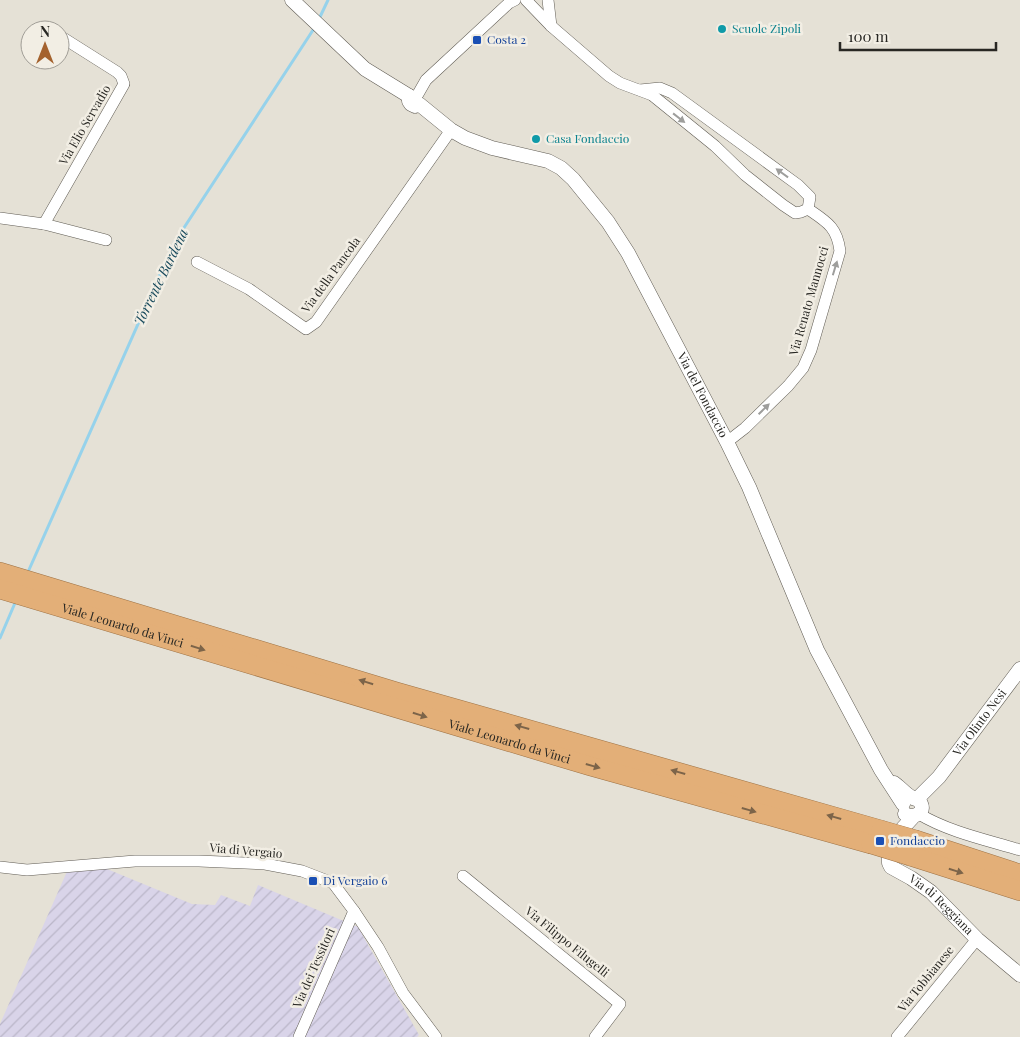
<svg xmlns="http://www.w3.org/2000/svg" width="1020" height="1037" font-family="'Playfair Display',serif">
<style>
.industrial{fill:url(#industrial-furrows)}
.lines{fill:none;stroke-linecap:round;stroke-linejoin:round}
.stream{stroke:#96d2eb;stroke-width:3}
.minor-casing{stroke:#605c54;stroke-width:12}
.tertiary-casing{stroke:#605c54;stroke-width:15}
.trunk-casing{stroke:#9d7245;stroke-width:20}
.minor{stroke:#fff;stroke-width:11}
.tertiary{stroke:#fff;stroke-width:14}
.trunk{stroke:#e3af78;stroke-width:19}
.trunk-bridge-casing{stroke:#9d7245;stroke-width:20;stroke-linecap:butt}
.trunk-bridge{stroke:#e3af78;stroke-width:19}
.oneway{fill:#9e9e9c}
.oneway2{fill:#7c6449}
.culture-dot{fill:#0f9aa8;stroke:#f2eee4;stroke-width:2}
.transit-dot{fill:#1a4fb4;stroke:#f2eee4;stroke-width:2}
.labels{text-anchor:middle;stroke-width:5;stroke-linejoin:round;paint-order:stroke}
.culture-label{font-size:12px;fill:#0d838f;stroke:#f2eee4;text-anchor:start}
.transit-label{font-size:12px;fill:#164399;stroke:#f2eee4;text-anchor:start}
.street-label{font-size:12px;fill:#282723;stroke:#f2eee4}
.water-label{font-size:14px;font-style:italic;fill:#184a5c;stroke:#f2eee4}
</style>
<defs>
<pattern id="industrial-furrows" width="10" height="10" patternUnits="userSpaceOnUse" patternTransform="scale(1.25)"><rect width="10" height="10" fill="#d9d4e9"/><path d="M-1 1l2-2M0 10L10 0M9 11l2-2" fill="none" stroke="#bab6c8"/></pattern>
</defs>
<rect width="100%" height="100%" fill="#e5e1d6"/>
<polygon class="industrial" points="72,860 107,869 192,904 215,905 221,895 250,906 258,885 358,927 419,1035 417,1037 0,1037 0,1024"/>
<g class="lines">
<g class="stream">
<polyline points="319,19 328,0"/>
<polyline points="28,572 174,243 315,27"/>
<polyline points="0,638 15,603"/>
</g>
<defs>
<g id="minor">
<polyline points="526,0 551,26 609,76 620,83 652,95 715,146 745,175 783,205 795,213 801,212 808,209"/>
<polyline points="548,0 551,26"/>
<polyline points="640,90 660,88 672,93 798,185 810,197 808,209"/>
<polyline points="418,94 426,80 509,3 515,0"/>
<polyline points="0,218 44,224 106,240"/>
<polyline points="44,224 124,84 121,76 117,72 60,36"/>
<polyline points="197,262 249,289 306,329 316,322 451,130"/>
<path d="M727,442L745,428L788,386L803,368L811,350L840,251C837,227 827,222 808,209"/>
<path d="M919,814C949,832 987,840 1020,850"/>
<polyline points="0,867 27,870 135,861 199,861 265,864 302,871 333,883 354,911 378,947 403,993 436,1037"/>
<polyline points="463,876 620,1004 595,1037"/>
<polyline points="299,1037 354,911"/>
<polyline points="897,1037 977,939"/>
</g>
<g id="tertiary">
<polyline points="292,0 365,69 409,96"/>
<path id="s1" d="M409,96V101L411,104L415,106L419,104L451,130L465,138L492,148L548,161L561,168L573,179L608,222L628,253L727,442L749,487L817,650L881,770L903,804"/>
<path d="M894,783C900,787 906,795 913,798C917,800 917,798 920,802C927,813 913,819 905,814"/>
<path id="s2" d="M917,799L939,777L1020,669"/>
<path id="s3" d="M913,817L902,829L889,855V863L891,867L911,878L931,892L977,939L1020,975"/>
</g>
<g id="trunk">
<polyline points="0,572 397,692 881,830"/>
<path id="s4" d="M0,589L590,766L871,844"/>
<polyline points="916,840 1020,874"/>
<polyline points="910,856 1020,891"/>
</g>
</defs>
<use href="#minor" class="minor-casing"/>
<use href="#tertiary" class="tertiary-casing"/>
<use href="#trunk" class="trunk-casing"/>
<use href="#minor" class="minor"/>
<use href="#tertiary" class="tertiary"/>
<use href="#trunk" class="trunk"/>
<defs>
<g id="trunk-bridge">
<polyline points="881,830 916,840"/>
<polyline points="871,844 910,856"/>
</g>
</defs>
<use href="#trunk-bridge" class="trunk-bridge-casing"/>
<use href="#trunk-bridge" class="trunk-bridge"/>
</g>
<defs><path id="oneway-solid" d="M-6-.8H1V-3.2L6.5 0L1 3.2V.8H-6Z" transform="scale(1.25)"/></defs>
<g class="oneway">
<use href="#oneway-solid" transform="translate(679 118) rotate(38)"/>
<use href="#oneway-solid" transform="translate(782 173) rotate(-144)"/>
<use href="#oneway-solid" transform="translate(835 268) rotate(-73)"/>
<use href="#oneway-solid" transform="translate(764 409) rotate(-44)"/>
</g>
<g class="oneway2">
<use href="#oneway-solid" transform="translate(198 648) rotate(17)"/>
<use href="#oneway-solid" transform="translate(366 682) rotate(-163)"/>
<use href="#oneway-solid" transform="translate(420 715) rotate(17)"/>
<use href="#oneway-solid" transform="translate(522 727) rotate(-164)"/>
<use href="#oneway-solid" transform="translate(593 766) rotate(16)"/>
<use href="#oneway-solid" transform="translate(678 772) rotate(-164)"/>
<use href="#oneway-solid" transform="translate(749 810) rotate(16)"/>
<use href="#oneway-solid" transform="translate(834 817) rotate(-164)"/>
<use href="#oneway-solid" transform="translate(956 871) rotate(17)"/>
</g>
<g class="culture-dot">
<circle cx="722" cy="29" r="5"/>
<circle cx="536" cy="139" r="5"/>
</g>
<g class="transit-dot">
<rect x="472" y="35" width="10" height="10" rx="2.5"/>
<rect x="875" y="836" width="10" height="10" rx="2.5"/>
<rect x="308" y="876" width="10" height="10" rx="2.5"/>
</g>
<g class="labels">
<g class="culture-label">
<text x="732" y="33">Scuole Zipoli</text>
<text x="546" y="143">Casa Fondaccio</text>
</g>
<g class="transit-label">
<text x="487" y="44">Costa 2</text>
<text x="890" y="845">Fondaccio</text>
<text x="323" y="885">Di Vergaio 6</text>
</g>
<g class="street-label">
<text transform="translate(85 125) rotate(-60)" y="4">Via Elio Servadio</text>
<text transform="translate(331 275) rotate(-54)" y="4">Via della Pancola</text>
<text transform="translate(809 301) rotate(-74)" y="4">Via Renato Mannocci</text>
<text dy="4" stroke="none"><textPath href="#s1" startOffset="445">Via del Fondaccio</textPath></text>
<text dy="4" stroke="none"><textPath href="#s4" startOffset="128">Viale Leonardo da Vinci</textPath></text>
<text dy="4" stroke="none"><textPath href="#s2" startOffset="99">Via Olinto Nesi</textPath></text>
<text dy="4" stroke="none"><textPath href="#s4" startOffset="532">Viale Leonardo da Vinci</textPath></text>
<text transform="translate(246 851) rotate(5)" y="4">Via di Vergaio</text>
<text dy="4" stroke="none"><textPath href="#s3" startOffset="121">Via di Reggiana</textPath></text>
<text transform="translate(567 942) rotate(39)" y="4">Via Filippo Filugelli</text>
<text transform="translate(314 968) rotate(-66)" y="4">Via dei Tessitori</text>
<text transform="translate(926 979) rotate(-51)" y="4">Via Tobbianese</text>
</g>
<g class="water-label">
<text transform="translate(161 277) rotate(-64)" y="5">Torrente Bardena</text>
</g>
</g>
<g transform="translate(45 45)"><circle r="24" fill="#f2eee4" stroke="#a19e97"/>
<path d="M0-4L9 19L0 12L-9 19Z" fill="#a4622e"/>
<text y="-8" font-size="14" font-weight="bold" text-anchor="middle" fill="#282723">N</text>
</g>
<path d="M840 42v8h156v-8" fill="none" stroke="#282723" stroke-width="2.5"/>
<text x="848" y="42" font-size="15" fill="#282723" stroke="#f2eee4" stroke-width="4" paint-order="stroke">100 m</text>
</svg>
